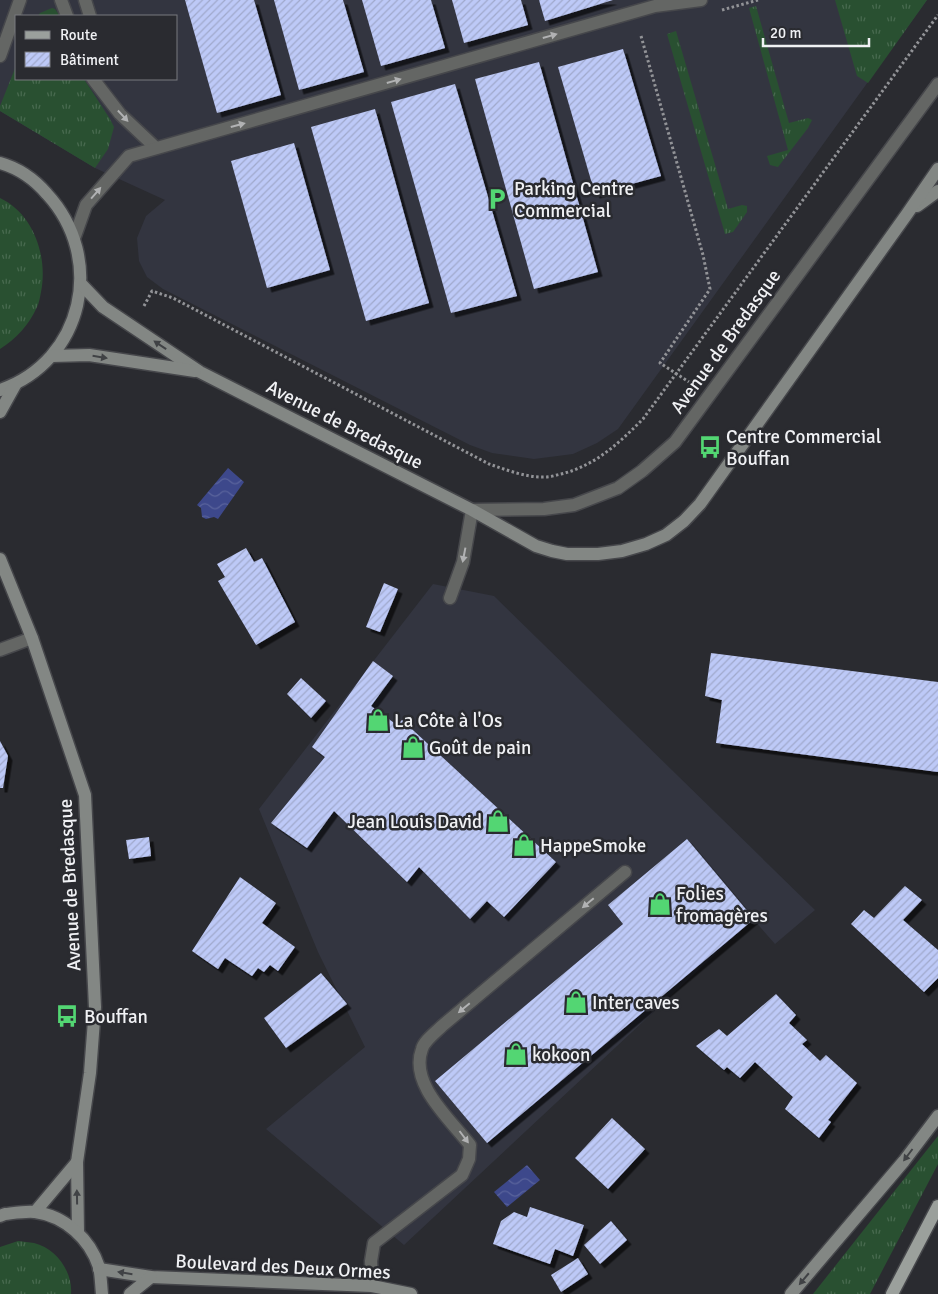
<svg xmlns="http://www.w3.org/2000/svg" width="938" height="1294" font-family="Signika,sans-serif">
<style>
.built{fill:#333540;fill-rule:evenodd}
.grass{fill:url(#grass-tufts)}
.water{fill:url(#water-waves)}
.building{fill:url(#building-hatch);filter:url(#shadow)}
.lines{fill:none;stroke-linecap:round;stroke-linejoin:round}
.lane-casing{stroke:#46474b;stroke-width:15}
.street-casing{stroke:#46474b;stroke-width:15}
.secondary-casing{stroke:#46474b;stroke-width:15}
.primary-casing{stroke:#46474b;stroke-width:15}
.path{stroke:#929397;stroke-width:3;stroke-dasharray:2.5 2.5;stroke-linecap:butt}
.lane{stroke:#646664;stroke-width:12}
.street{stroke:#646664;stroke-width:12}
.secondary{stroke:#838784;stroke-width:12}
.primary{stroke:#9ba09c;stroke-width:12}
.oneway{fill:#b1b2b3}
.oneway2{fill:#404245}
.labels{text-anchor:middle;stroke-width:5;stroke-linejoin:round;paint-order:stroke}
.poi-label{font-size:19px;fill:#f0f1f4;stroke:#2a2b30;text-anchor:start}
.street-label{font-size:19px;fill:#f0f1f4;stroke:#2a2b30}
</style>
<defs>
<pattern id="grass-tufts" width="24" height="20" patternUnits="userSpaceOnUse" patternTransform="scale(1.25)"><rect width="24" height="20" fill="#295031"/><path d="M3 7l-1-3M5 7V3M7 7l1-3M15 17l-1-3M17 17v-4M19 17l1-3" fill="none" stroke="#486a4f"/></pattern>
<pattern id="water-waves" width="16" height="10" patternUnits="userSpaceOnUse" patternTransform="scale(1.25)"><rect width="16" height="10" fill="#3d488b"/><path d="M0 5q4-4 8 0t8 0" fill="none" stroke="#59639c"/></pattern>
<pattern id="building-hatch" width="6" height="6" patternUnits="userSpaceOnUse" patternTransform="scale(1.25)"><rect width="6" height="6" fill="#bdc9f7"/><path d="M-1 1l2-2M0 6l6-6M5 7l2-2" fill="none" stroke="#a0a9cc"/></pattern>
<filter id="shadow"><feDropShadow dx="4.5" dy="4.5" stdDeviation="0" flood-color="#0009"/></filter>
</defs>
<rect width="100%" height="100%" fill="#2a2b30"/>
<g class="built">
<path d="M0,0H927L618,429L597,443L573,454L534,459L492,453L470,445L163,289L147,277L139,261L137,238L146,216L165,200L95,168L0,111ZM16,16H176V79H16Z"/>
<polygon points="433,584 494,596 815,910 775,944 753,919 404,1245 266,1129 365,1047 318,952 259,809"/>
</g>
<g class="grass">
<polygon points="835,0 927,0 868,83 857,76"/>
<polygon points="756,6 789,123 808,118 812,120 808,128 778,167 770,165 767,156 788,150 749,8"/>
<polygon points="52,8 55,9 60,16 38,16 40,13"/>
<polygon points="676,31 728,209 742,205 747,206 747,212 733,232 725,234 667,34"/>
<polygon points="16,66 16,79 84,79 110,119 114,127 108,149 95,168 0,111 0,106"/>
<path d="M0,198C34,214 48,257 41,292C40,297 39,303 37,307C29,325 16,339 0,349Z"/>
<polygon points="938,1136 938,1164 870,1294 813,1294"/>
<path d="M18,1241C24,1242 29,1242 34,1243C56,1248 73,1272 71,1294H0V1247Z"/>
</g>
<g class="water">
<polygon points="228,468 244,482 218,519 214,517 206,519 202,517 201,508 197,505"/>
<polygon points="527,1165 540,1180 507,1207 494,1192"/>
</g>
<g class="building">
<polygon points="185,0 254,0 281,95 217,113"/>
<polygon points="274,0 343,0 364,72 299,90"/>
<polygon points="362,0 431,0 445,48 381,66"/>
<polygon points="452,0 521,0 528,25 464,43"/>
<polygon points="539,0 613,0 545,21"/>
<polygon points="623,49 661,176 595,194 558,67"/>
<polygon points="539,62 598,272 534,289 475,79"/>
<polygon points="455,84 517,296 451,313 391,102"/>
<polygon points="375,109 429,303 366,321 311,127"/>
<polygon points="294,143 330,270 267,288 231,161"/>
<polygon points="246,548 254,562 262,558 295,622 256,645 218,581 225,577 217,564"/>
<polygon points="384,583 398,589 380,632 366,627"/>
<polygon points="711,653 938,682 938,772 716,743 722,700 705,696"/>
<polygon points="373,661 393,676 371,706 397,725 402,720 556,862 504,917 487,901 470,919 419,867 407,882 334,811 307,848 271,823 325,757 312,747"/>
<polygon points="301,678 326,701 311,718 287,694"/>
<polygon points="0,741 8,756 3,788 0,788"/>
<polygon points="149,837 151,856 129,859 126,840"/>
<polygon points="687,839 754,919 487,1143 435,1081 623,924 608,905"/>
<polygon points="240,877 276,903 262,923 295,947 278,971 270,965 264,972 258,968 252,976 225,958 218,969 192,951"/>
<polygon points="905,886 922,900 903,920 938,950 938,978 924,992 851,924 864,910 874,918"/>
<polygon points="321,973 347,1004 286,1048 264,1018"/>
<polygon points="776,994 796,1015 789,1023 807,1040 802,1044 820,1061 826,1055 857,1083 828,1120 831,1122 819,1138 785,1109 793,1097 755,1062 740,1078 727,1067 724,1070 696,1046 719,1029 727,1036"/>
<polygon points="612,1118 645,1149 608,1189 575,1158"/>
<polygon points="530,1207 584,1225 573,1256 555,1249 550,1264 493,1244 501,1221 514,1212 527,1217"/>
<polygon points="611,1221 627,1240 600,1264 584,1245"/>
<polygon points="578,1258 588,1274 561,1292 551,1275"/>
</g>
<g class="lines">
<defs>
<g id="lane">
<polyline points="61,0 67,16"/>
<polyline points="85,0 90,16"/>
<polyline points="0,56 20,0"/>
<polyline points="93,79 120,114 156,148"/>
<polyline points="75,236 86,205 129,156 655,6 701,0"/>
<polyline points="450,598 463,562 472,510 544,509 574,505 618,488 642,471 675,442 938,84"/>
<path d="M372,1286L371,1261L374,1243L462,1175L469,1159L470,1145C450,1119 409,1084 422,1049C424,1041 436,1032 442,1026L625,872"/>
</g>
<polyline id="street" points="0,650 32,638"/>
<g id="secondary">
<path d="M0,163C18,168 35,180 47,194C106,258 84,361 0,390"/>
<polyline points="917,206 938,191"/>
<polyline points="81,284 103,307 200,372 472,510 536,546 552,551 567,554 598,554 622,551 646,544 666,535 684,521 700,504 907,214 938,169"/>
<polyline points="52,356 89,355 195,371"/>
<polyline points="0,412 15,385"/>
<polyline points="0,559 32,638 85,795 95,1007 90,1073 77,1162 78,1233"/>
<polyline points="35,1212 77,1162"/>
<path d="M0,1216L5,1214C14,1213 26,1211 35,1212C65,1216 90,1239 99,1267C101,1275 101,1285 102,1294"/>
<polyline points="99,1269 151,1277 372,1286 411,1294"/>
<polyline points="130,1294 151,1277"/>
<polyline points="791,1294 904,1161 938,1116"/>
</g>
<polyline id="primary" points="892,1294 938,1206"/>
</defs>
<use href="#lane" class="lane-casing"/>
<use href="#street" class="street-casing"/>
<use href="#secondary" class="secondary-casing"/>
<use href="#primary" class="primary-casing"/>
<g class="path">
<polyline points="722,10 758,0"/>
<polyline points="641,36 703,255 710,289 660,363 689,382"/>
<path d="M144,306L152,291L173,298L489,464C507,470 527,478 546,477C551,477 556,475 561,474C595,466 619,443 643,419L938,15"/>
</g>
<use href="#lane" class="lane"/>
<use href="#street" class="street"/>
<use href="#secondary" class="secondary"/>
<use href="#primary" class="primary"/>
</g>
<defs><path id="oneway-solid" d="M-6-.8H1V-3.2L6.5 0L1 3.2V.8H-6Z" transform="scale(1.25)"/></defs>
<g class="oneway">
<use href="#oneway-solid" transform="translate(550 36) rotate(-16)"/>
<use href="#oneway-solid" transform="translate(394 81) rotate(-16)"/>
<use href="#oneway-solid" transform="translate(123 116) rotate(47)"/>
<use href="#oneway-solid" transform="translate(238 125) rotate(-15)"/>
<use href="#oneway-solid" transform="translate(96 193) rotate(-49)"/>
<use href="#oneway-solid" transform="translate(464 555) rotate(101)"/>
<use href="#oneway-solid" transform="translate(588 903) rotate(140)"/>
<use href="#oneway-solid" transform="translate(464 1008) rotate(140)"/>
<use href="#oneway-solid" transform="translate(464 1137) rotate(53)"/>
</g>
<g class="oneway2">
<use href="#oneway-solid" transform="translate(160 345) rotate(-146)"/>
<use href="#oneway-solid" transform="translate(100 357) rotate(9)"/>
<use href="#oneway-solid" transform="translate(908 1155) rotate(127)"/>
<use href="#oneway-solid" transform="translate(77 1197) rotate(-91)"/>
<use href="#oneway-solid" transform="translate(125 1273) rotate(-171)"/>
<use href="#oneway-solid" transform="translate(804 1279) rotate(130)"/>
</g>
<defs>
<symbol id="parking-bare" viewBox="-9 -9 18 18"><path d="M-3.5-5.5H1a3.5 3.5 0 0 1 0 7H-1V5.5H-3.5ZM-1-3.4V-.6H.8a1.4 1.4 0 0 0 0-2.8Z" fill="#53d673" stroke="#2a2b30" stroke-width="2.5" paint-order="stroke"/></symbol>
<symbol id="bus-bare" viewBox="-9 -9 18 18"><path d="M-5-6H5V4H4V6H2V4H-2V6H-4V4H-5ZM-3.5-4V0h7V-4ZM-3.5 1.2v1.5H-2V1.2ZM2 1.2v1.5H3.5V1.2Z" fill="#53d673" stroke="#2a2b30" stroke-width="2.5" paint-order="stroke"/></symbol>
<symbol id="shop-bare" viewBox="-9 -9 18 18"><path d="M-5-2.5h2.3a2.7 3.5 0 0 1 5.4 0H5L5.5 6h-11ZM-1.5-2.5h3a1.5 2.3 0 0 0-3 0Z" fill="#53d673" stroke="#2a2b30" stroke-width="2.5" paint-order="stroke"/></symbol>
</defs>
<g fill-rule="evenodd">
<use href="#parking-bare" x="481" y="183" width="32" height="32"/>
<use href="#bus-bare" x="694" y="431" width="32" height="32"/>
<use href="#shop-bare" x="362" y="704" width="32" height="32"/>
<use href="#shop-bare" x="397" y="731" width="32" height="32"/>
<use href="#shop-bare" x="482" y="805" width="32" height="32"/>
<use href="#shop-bare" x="508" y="829" width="32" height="32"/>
<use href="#shop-bare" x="644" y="888" width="32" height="32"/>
<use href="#shop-bare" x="560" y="986" width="32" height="32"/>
<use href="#bus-bare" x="51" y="1000" width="32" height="32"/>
<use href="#shop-bare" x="500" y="1038" width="32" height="32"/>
</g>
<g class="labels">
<g class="poi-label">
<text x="514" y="195">Parking Centre<tspan x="514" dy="22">Commercial</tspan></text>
<text x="726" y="443">Centre Commercial<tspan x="726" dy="22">Bouffan</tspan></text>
<text x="394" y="727">La Côte à l'Os</text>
<text x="429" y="754">Goût de pain</text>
<text x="482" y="828" text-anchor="end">Jean Louis David</text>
<text x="540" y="852">HappeSmoke</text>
<text x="676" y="900">Folies<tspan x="676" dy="22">fromagères</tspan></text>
<text x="592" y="1009">Inter caves</text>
<text x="84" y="1023">Bouffan</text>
<text x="532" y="1061">kokoon</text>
</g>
<g class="street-label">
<text transform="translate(725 341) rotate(-54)" y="7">Avenue de Bredasque</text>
<text transform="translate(345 424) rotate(27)" y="7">Avenue de Bredasque</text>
<text transform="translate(69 885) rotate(-93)" y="7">Avenue de Bredasque</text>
<text transform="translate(283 1266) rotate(3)" y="7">Boulevard des Deux Ormes</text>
</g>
</g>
<rect x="15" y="15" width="162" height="65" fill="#2a2b30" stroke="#797a7e"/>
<rect x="25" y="31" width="25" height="8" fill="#9ba09c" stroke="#797a7e"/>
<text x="60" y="40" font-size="15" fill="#f0f1f4">Route</text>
<rect x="25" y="52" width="25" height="15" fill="url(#building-hatch)" stroke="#797a7e"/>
<text x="60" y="65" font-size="15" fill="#f0f1f4">Bâtiment</text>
<path d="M763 38v8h106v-8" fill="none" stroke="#f0f1f4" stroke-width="2.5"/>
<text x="770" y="38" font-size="15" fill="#f0f1f4" stroke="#2a2b30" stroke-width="4" paint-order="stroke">20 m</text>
</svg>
